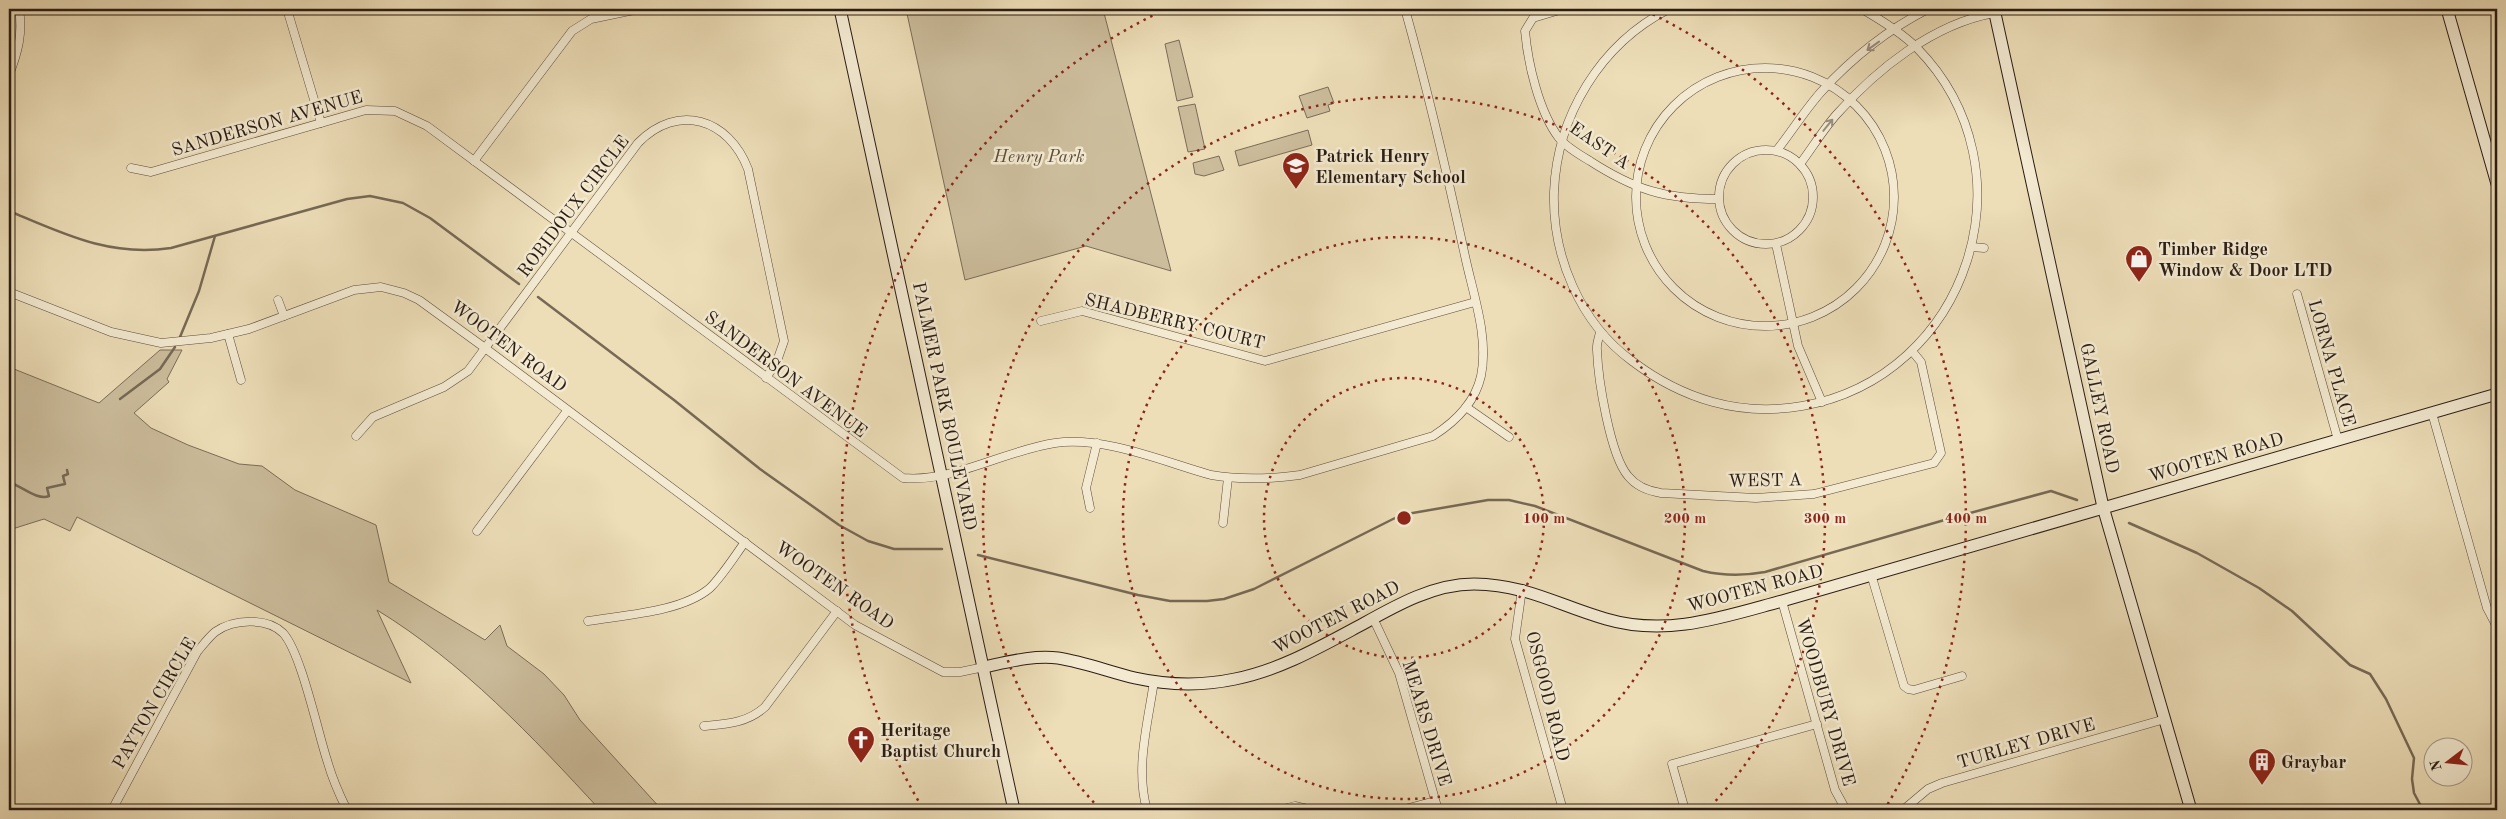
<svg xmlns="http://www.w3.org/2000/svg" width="2506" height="819" font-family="'Old Standard TT',serif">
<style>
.green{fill:#ccbd9c;stroke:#7b6c58}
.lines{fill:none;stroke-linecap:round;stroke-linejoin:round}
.stream{stroke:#776955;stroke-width:2.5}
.street-casing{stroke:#5b4c3d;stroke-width:9}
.secondary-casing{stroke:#2a1c14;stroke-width:13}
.street{stroke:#f3ead1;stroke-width:8}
.secondary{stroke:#f3ead1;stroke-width:11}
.oneway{stroke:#998d7c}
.ring{fill:none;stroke:#8f2418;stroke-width:2.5;stroke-dasharray:2.5 5}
.labels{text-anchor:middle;stroke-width:5;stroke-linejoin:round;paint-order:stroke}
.street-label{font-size:18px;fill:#2a1c14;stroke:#f3ead1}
.park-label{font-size:18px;font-style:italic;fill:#5b4c3d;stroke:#f3ead1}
.poi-label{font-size:18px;font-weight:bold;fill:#2a1c14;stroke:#f3ead1;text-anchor:start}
.centre{fill:#8f2418;stroke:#f3ead1;stroke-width:2.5}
.ring-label{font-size:15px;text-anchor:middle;font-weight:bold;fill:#8f2418;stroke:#f3ead1;stroke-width:5;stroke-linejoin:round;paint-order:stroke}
</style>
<rect width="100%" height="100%" fill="#eddeb8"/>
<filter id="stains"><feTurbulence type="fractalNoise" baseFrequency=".004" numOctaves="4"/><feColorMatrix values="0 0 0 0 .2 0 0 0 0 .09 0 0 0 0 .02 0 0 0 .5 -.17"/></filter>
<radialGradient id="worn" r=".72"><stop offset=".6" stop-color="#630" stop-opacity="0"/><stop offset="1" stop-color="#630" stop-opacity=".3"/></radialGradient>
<g class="green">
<polygon points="906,9 1103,9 1171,271 1086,246 965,280"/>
<polygon points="1179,40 1193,97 1177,101 1165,44"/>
<polygon points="1328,87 1334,103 1328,105 1330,111 1307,118 1299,96"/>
<polygon points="1195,104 1205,149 1188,152 1178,107"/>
<polygon points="1308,130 1312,145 1239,166 1235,151"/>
<polygon points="1219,156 1224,170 1204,176 1195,174 1193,163"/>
<path d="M160,350H182L167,379L169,382L134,413L151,428L188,445L239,464L262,466L295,490L376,525L389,582L485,640L500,625L507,646L544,674L564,695L580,720L662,810H600C533,737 462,662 377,610L411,683L77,517L70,531L44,519L9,530V367L99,403Z"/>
</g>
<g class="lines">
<g class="stream">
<path d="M9,211C64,234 109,257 171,248L347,199L370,196L403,203L430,218L519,284"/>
<polyline points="538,297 674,400 760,469 839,525 868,541 894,549 942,549"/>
<polyline points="180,337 199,291 215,236"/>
<polyline points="120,399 160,369 175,347"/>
<path d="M9,482C21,486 38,501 49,496L47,488L65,484L63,476L68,474L67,470"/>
<polyline points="2129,523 2197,553 2259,588 2292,611 2350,665 2370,674 2386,699 2414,758 2412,779 2414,793 2423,810"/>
<path d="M978,555L1138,595L1170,601H1207L1224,599L1254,589L1401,515L1488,500H1509L1535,506L1703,571C1724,576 1743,576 1765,572L1948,519L2051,491L2077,500"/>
</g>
<defs>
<g id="street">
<polyline points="287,9 321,123"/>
<path d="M1563,9L1533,18L1525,31C1528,64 1539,112 1559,138C1566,147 1580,155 1590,161C1635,190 1665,199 1718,199"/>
<path d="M1669,9C1600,44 1557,116 1554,192C1552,256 1580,323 1632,361C1682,399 1740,417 1802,406C1969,377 2036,169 1917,48C1901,32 1881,20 1862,9"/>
<circle cx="1765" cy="197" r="129"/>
<path d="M9,75C18,52 23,33 19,9"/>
<circle cx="1766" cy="197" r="47"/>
<path d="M1777,150C1792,131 1805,110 1821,92C1851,59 1889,29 1928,9"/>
<polyline points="474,161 572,31 591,19 639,9"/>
<path d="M1800,164C1812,148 1823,130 1836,115C1877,69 1933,24 1994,13"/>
<path d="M131,168L151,172L366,110L395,111L427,126L903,478C952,483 1006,450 1055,443C1105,436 1164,462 1211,475C1241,480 1271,479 1300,475L1433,436C1455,422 1475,403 1481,376C1489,337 1473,294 1465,256C1447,173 1428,91 1405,9"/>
<polyline points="1776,244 1798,346 1822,402"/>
<polyline points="1972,247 1984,248"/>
<polyline points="9,292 111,332 161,343 211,338 249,329 354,290 381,287 404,293 419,300 485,348 855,625 943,672 960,672 984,667"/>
<polyline points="2297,294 2338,440"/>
<polyline points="278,300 284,316"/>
<polyline points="1041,321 1082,311 1265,361 1475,302"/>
<path d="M1600,332C1599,338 1596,344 1597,350C1598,379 1610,455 1628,476C1636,486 1648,491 1661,493L1756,498L1814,494L1934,463L1941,453L1921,362L1912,351"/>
<polyline points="228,334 241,380"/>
<polyline points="1466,407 1509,437"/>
<polyline points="2432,413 2487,608 2497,627"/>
<path d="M356,436L373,417L444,387L468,371L638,143C678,102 729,119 748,169L784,341L777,361L766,378"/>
<polyline points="1090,508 1086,488 1097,443"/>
<polyline points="1223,523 1228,478"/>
<polyline points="477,531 567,411"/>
<polyline points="1871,574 1904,686 1908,689 1914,690 1962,676"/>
<polyline points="1522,589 1515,639 1563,810"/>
<polyline points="1782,601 1835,790 1846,810"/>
<polyline points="1373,618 1399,673 1438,810"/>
<path d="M588,621C624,615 682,612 710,588C723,575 734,557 745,542"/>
<path d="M704,726C727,724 747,723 765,707L837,611"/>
<path d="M112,810L197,652C203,645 208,638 215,632C233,619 267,617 283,633C301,652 318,733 327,760C332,778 339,794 347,810"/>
<path d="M1147,810C1135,768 1148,723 1154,681"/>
<polyline points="1279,810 1295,806 1312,810"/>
<polyline points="1401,810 1435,801"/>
<polyline points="1685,810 1672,764 1817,724"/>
<polyline points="1903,810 1928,789 1942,783 2165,719"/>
</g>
<g id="secondary">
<polyline points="840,9 1014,810"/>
<polyline points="1994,9 2103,507 2191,810"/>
<polyline points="2447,9 2497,184"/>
<path d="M984,667C1008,662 1033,655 1058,658C1084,662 1110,672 1135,678C1167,685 1202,686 1235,679C1280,670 1320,647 1361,625C1395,606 1433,584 1474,584C1528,585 1557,605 1606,619C1667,637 1723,617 1782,601L2497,394"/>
</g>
</defs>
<use href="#street" class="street-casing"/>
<use href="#secondary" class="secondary-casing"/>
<use href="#street" class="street"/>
<use href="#secondary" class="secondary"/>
</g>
<defs><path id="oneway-shaft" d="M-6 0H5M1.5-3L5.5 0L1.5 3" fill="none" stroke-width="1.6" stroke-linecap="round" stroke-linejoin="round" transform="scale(1.25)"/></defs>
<g class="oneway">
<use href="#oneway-shaft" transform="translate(1873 46) rotate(144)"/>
<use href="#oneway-shaft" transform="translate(1828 125) rotate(-51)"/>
</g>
<g class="ring">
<circle cx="1404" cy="518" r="140"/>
<circle cx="1404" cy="518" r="281"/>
<path d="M1099 808A421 421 0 1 1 1709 808"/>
<path d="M922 807A562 562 0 0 1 1162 11M1646 11A562 562 0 0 1 1886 807"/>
</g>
<defs>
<symbol id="school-pin" viewBox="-11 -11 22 30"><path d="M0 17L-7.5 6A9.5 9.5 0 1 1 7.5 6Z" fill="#8f2418" stroke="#f3ead1"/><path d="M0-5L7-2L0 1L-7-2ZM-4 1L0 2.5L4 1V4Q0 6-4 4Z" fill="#fff"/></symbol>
<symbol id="shop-pin" viewBox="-11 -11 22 30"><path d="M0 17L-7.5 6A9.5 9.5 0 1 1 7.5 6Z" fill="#8f2418" stroke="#f3ead1"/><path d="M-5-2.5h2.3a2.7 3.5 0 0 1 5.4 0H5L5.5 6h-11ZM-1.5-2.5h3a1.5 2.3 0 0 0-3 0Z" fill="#fff"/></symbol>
<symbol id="church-pin" viewBox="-11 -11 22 30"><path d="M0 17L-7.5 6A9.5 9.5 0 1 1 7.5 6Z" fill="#8f2418" stroke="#f3ead1"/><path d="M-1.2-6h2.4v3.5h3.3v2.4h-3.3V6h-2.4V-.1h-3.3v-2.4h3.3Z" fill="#fff"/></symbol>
<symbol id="building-pin" viewBox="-11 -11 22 30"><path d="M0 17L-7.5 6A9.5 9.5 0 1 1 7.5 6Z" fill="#8f2418" stroke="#f3ead1"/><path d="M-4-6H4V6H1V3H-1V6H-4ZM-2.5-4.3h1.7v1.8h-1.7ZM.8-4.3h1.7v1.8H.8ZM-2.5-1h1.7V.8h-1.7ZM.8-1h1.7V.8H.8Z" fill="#fff"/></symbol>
</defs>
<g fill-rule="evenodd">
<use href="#school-pin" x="1280" y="150" width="32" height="43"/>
<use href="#shop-pin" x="2123" y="243" width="32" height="43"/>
<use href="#church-pin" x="845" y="724" width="32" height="43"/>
<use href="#building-pin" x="2246" y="746" width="32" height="43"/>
</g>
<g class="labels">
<g class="street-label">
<text transform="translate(267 123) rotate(-16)" y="6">SANDERSON AVENUE</text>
<text transform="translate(1600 145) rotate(35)" y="6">EAST A</text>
<text transform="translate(573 206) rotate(-53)" y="6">ROBIDOUX CIRCLE</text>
<text transform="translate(1175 321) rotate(14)" y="6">SHADBERRY COURT</text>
<text transform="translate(509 346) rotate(37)" y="6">WOOTEN ROAD</text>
<text transform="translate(2332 363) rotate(74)" y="6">LORNA PLACE</text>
<text transform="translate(786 374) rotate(37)" y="6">SANDERSON AVENUE</text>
<text transform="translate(945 406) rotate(78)" y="6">PALMER PARK BOULEVARD</text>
<text transform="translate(2100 408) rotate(78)" y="6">GALLEY ROAD</text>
<text transform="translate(2216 457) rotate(-16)" y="6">WOOTEN ROAD</text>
<text transform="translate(1765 480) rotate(-1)" y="6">WEST A</text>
<text transform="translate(835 585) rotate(35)" y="6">WOOTEN ROAD</text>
<text transform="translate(1755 588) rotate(-15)" y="6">WOOTEN ROAD</text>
<text transform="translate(1336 617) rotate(-27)" y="6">WOOTEN ROAD</text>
<text transform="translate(1548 696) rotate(76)" y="6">OSGOOD ROAD</text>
<text transform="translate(1826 702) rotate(74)" y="6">WOODBURY DRIVE</text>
<text transform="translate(154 703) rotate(-60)" y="6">PAYTON CIRCLE</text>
<text transform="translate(1427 723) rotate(73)" y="6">MEARS DRIVE</text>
<text transform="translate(2026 743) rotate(-16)" y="6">TURLEY DRIVE</text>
</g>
<g class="park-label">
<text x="1039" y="162">Henry Park</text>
</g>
<g class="poi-label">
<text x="1315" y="162">Patrick Henry<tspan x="1315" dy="21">Elementary School</tspan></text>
<text x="2158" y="255">Timber Ridge<tspan x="2158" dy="21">Window &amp; Door LTD</tspan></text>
<text x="880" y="736">Heritage<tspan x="880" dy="21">Baptist Church</tspan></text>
<text x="2281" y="768">Graybar</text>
</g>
</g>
<circle cx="1404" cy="518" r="8" class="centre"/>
<g class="ring-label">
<text x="1544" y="523">100 m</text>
<text x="1685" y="523">200 m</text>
<text x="1825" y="523">300 m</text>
<text x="1966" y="523">400 m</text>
</g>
<rect width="2506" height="819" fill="none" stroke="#eddeb8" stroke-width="30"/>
<rect x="10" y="10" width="2486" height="799" fill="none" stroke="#2a1c14" stroke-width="2.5"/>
<rect x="15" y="15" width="2476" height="789" fill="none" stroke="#2a1c14"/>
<g transform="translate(2448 762) rotate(254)"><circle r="24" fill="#f3ead1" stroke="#a39885"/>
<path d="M0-4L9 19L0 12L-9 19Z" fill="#8f2418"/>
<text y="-8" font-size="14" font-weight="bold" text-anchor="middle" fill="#2a1c14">N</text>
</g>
<rect width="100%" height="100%" filter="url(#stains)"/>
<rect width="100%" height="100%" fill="url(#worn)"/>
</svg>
